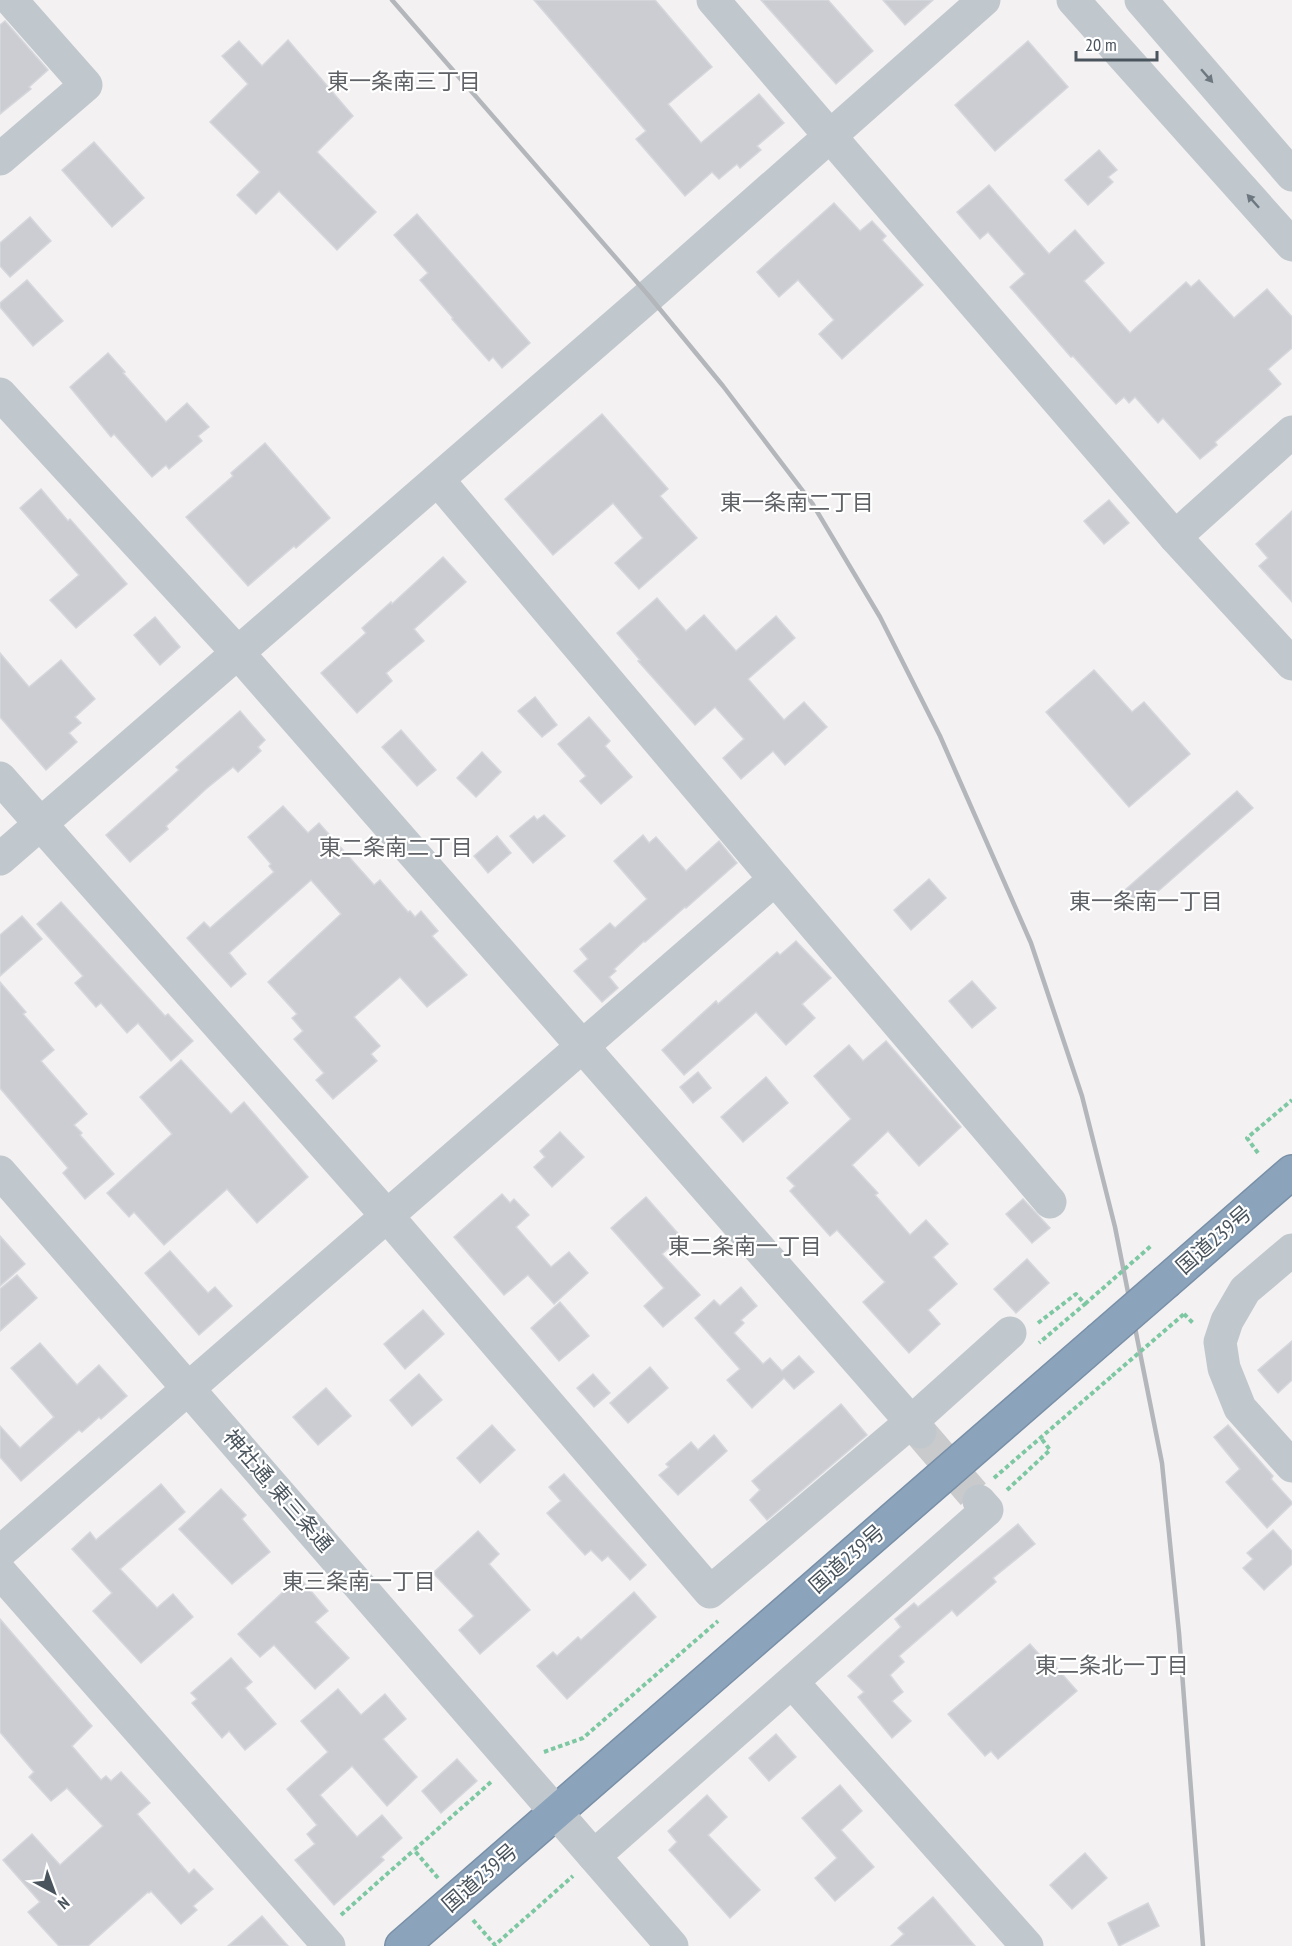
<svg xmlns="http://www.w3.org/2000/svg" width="1292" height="1946" font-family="'PT Sans Narrow','Noto Sans JP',sans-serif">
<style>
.building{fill:#cbcdd3;stroke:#d5d7dc;stroke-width:1.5}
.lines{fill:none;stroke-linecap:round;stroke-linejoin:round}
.minor-tunnel{stroke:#c9cacc;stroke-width:33;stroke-dasharray:33 16;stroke-linecap:butt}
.highway-casing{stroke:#788fa7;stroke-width:36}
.path{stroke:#7dc8a3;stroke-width:4;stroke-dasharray:4.5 3;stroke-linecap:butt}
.minor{stroke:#c0c8ce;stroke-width:33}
.highway{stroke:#8ca4bb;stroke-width:33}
.rail{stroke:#b3b6ba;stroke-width:4.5}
.highway-bridge-casing{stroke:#788fa7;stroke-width:36;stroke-linecap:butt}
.path-bridge{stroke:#7dc8a3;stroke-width:4;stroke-dasharray:4.5 3;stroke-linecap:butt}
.highway-bridge{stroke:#8ca4bb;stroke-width:33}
.oneway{fill:#6d777f}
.labels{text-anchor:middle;stroke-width:4.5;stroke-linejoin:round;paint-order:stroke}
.street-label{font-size:21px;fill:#4a545d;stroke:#fff}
.neighbourhood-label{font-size:22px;fill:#5e6165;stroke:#fff}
</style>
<rect width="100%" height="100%" fill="#f3f1f1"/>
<g class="building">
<polygon points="534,0 655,0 712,67 668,104 701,143 759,94 784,123 757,146 761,150 740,168 737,164 719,179 712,172 685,196 636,139 646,131"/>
<polygon points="761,0 828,0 873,51 836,84"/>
<polygon points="883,0 933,0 905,25"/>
<polygon points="5,21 48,70 29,87 31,89 0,114 0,25"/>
<polygon points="288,40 353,116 317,152 376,212 337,250 279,191 256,214 237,195 260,172 210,122 248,84 222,56 239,41 262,66"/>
<polygon points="1028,41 1068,87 995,151 955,105"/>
<polygon points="94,142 144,198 112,227 62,170"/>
<polygon points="1099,150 1117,170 1108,177 1113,182 1088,205 1065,180"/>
<polygon points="989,185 1049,254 1075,230 1104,263 1084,281 1130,333 1186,282 1191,287 1199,280 1234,318 1267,289 1292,317 1292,348 1268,369 1281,384 1215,442 1217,445 1200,459 1163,418 1158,423 1135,397 1129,403 1124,397 1116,404 1073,356 1071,357 1010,287 1025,274 988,232 980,239 957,212"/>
<polygon points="834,203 860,231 872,221 886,236 882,240 923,285 842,359 819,334 834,320 798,280 779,297 757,272"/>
<polygon points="417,214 530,343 502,368 493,357 489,361 452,319 453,318 420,280 428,273 394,235"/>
<polygon points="30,217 51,241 10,277 0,266 0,243"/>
<polygon points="27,280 63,321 33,346 0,307 0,303"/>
<polygon points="108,353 125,372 123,373 166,422 187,403 209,427 198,436 202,441 169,469 166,465 152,477 114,434 111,437 70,387"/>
<polygon points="602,414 668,489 660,496 697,538 639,589 615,563 643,538 613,503 553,555 505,499"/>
<polygon points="265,443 330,518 296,548 294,546 248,586 186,517 233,476 231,473"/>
<polygon points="41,489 68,521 70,519 127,584 76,628 50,600 79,575 20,508"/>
<polygon points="1109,500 1129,523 1104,544 1084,521"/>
<polygon points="1292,511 1292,602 1259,566 1268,558 1256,544"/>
<polygon points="443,557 466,582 414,629 424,641 386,673 392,681 357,713 321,673 366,633 362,628 391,602 392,604"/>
<polygon points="657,598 686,631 704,615 736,651 776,616 795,638 748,679 784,720 804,702 827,727 785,765 773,751 741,779 723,758 744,739 715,707 695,725 638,661 640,660 617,633"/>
<polygon points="155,617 180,647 160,665 134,635"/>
<polygon points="0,653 29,687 61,660 95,699 75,717 81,723 69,733 77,742 46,770 0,717"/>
<polygon points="1094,670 1132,712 1144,702 1190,754 1129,807 1046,712"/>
<polygon points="535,697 557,725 542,737 518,711"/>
<polygon points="240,711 265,740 258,747 261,751 238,772 233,767 206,789 166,826 168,829 130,862 106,835 179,770 176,767"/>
<polygon points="589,717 610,741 605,746 632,777 601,804 580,781 586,776 558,744"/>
<polygon points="401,730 436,770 417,786 382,747"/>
<polygon points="482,752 501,772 476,797 457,778"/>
<polygon points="1237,791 1253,808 1140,907 1125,890"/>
<polygon points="283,806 308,833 319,823 374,885 380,880 408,912 410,911 415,917 421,911 438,931 432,936 467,975 427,1007 400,977 354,1017 380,1046 371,1054 377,1061 333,1099 316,1080 324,1073 294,1039 303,1031 292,1018 297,1014 268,982 341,914 311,880 229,953 246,974 231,987 187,938 204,922 210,928 274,872 269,866 271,864 248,837"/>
<polygon points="544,815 565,836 533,863 510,836 534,816 537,820"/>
<polygon points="643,835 649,843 656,837 686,871 719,841 737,863 686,908 685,907 645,942 644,941 614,969 616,971 609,977 618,988 602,1002 574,971 588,959 580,949 610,923 615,928 647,899 614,861"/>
<polygon points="497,836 511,853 488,873 474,856"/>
<polygon points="929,879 946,898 911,930 894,910"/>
<polygon points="61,902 165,1016 168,1014 193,1041 171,1061 138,1023 127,1033 101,1003 96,1007 75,983 83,976 37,924"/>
<polygon points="22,916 42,939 0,976 0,935"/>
<polygon points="796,941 831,978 802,1004 815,1018 786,1045 756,1012 684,1075 662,1050 716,1001 718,1004 777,952 780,955"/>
<polygon points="972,981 996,1008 972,1028 949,1001"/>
<polygon points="0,982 26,1012 23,1014 54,1050 41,1061 87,1114 74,1125 82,1133 80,1135 114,1174 85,1199 63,1173 68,1168 0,1088"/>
<polygon points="886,1041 961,1127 919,1166 888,1131 852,1165 878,1193 875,1195 910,1235 926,1220 948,1244 933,1257 957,1284 928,1310 940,1324 909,1353 863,1302 885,1282 837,1230 830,1236 790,1191 795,1186 787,1178 851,1119 814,1076 849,1045 863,1061"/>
<polygon points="181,1060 231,1114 244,1102 308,1177 257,1223 227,1189 164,1245 134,1212 129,1217 107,1193 172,1134 140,1097"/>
<polygon points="698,1072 711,1088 693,1103 680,1087"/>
<polygon points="766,1077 788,1103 743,1142 721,1117"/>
<polygon points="560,1132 584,1157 552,1187 534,1167 545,1157 540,1151"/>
<polygon points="502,1194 510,1203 514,1199 529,1215 516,1227 551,1267 569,1252 588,1273 554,1304 528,1275 504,1295 454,1237"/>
<polygon points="646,1197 681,1237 662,1254 700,1295 663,1327 644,1306 664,1288 611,1228"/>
<polygon points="1023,1199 1050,1228 1032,1243 1006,1214"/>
<polygon points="0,1236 25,1264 0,1286"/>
<polygon points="170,1251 208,1293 215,1287 232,1306 199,1335 145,1273"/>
<polygon points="1027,1259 1049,1283 1016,1313 994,1289"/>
<polygon points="17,1275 37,1298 0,1331 0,1289"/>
<polygon points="741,1287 757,1306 741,1320 744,1323 734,1333 763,1364 770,1358 782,1371 799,1356 814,1372 794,1389 784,1378 752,1408 727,1380 740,1369 695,1318 714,1300 720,1306"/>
<polygon points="560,1302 589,1336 559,1361 531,1328"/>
<polygon points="423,1310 444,1334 405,1369 384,1344"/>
<polygon points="1292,1341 1292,1380 1278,1393 1258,1370"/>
<polygon points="40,1343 77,1385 99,1365 127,1396 101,1419 99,1417 82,1432 79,1430 21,1481 0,1457 0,1426 20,1448 54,1417 11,1368"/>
<polygon points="650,1367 668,1388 628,1423 610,1403"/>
<polygon points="419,1374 442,1400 412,1426 390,1400"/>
<polygon points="593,1374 610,1393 594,1407 577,1388"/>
<polygon points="326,1388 351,1416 318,1445 293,1417"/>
<polygon points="841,1404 867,1435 767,1520 750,1500 760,1490 752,1481"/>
<polygon points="492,1425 515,1450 480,1483 457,1458"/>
<polygon points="1228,1425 1273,1476 1271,1479 1292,1502 1292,1504 1267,1528 1226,1482 1240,1469 1214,1437"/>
<polygon points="714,1435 727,1451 678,1495 659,1475 669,1467 666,1464 691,1442 698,1450"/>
<polygon points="564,1474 646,1565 630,1580 608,1556 602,1561 591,1550 585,1555 547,1513 561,1501 549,1487"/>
<polygon points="161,1484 185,1512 120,1569 157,1608 173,1594 193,1617 141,1663 93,1611 112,1593 72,1549 90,1532 96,1540"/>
<polygon points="221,1489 246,1515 242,1519 270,1552 232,1584 179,1529"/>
<polygon points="1018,1524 1035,1544 993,1578 996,1582 957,1616 952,1610 899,1656 904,1662 890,1675 903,1692 892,1701 911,1721 892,1738 858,1697 864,1692 848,1676 901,1627 895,1619 914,1603 918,1607"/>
<polygon points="1273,1530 1292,1551 1292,1564 1264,1590 1243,1568 1253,1559 1247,1553"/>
<polygon points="478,1531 499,1554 489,1564 530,1610 480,1654 459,1630 474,1616 433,1573"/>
<polygon points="299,1577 328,1611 315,1622 349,1658 315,1689 274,1645 260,1657 238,1634"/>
<polygon points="634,1592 656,1617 567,1699 537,1666 553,1652 557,1656 578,1637 581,1640"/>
<polygon points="0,1619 92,1726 72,1746 101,1780 106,1776 111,1781 121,1772 150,1803 137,1814 189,1874 194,1869 213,1889 193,1906 197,1910 181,1924 151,1891 149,1893 148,1892 88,1946 59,1946 28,1912 40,1902 3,1860 32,1834 60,1865 103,1826 67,1788 51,1801 29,1777 34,1772 0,1732"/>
<polygon points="1030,1644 1046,1662 1049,1659 1077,1691 998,1759 991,1751 985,1756 948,1714"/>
<polygon points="231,1658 252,1682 245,1688 276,1724 245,1750 229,1731 222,1738 192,1703 197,1699 191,1693"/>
<polygon points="338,1689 361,1715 385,1694 406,1719 383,1739 417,1777 387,1806 352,1766 320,1795 357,1837 382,1815 402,1838 381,1857 384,1860 334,1905 295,1860 315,1844 307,1834 317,1825 287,1789 328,1752 301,1721"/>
<polygon points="776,1734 796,1757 769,1781 749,1758"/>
<polygon points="457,1759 477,1781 441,1813 422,1791"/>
<polygon points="840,1785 862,1811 841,1830 874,1867 835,1901 815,1878 837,1858 802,1818"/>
<polygon points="707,1795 727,1817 708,1835 760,1890 730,1918 669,1850 677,1842 668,1831"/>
<polygon points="1085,1853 1107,1878 1072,1909 1050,1885"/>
<polygon points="933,1897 975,1946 891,1946 904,1934 898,1928"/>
<polygon points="1148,1903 1159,1926 1119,1946 1108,1923"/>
<polygon points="262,1916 288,1946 228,1946"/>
</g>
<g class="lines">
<polyline class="minor-tunnel" points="920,1432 979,1501"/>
<defs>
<g id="highway">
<polyline points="1167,1281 1292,1172"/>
<polyline points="402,1946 1099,1340"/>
</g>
</defs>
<use href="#highway" class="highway-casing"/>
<g class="path">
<polyline points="1258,1153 1247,1138 1292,1100"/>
<polyline points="1184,1314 1194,1324"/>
<polyline points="1038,1323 1076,1294 1085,1304 1039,1343"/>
<polyline points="994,1478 1112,1376"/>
<polyline points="1007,1490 1050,1450 1041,1438"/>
<polyline points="544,1752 583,1738 718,1621"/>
<polyline points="438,1878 414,1850 491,1782"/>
<polyline points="341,1915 414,1850"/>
<polyline points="473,1920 495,1945 573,1876"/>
</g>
<g class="minor">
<polyline points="713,0 1175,537 1292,664"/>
<polyline points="1073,0 1292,245"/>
<polyline points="1141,0 1292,175"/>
<polyline points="0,159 86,85 11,0"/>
<polyline points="0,394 238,653 920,1432"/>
<polyline points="1175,537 1292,432"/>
<polyline points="0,778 388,1217 710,1592 911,1422 1010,1333"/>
<polyline points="0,859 649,296 984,0"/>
<polyline points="775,879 1050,1202"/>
<polyline points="0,1172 672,1946"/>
<polyline points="1292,1250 1245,1290 1227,1321 1220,1342 1224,1368 1240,1408 1292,1466"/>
<polyline points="0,1552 775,879 438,480"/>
<polyline points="0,1572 329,1946"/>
<polyline points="792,1682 1027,1946"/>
<polyline points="594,1856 987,1510 979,1501"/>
</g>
<use href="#highway" class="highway"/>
<polyline class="rail" points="392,0 649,296 723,386 812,503 880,617 940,736 1031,943 1082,1096 1115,1227 1162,1463 1179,1633 1203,1946"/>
<defs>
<polyline id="highway-bridge" points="1099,1340 1167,1281"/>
</defs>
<use href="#highway-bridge" class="highway-bridge-casing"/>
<g class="path-bridge">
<polyline points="1085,1304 1152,1245"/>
<polyline points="1112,1376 1184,1314"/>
</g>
<use href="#highway-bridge" class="highway-bridge"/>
</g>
<defs><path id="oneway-solid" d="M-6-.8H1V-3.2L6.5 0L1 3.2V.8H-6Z" transform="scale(1.5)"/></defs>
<g class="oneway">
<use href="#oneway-solid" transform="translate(1207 76) rotate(49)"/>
<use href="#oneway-solid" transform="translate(1253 201) rotate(-132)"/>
</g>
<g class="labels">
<g class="street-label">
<text transform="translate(1214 1240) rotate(-41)" y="7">国道239号</text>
<text transform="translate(278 1491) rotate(49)" y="7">神社通, 東三条通</text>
<text transform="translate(847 1559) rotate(-41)" y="7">国道239号</text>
<text transform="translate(480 1878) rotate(-41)" y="7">国道239号</text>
</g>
<g class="neighbourhood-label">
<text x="404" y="89">東一条南三丁目</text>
<text x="797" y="510">東一条南二丁目</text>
<text x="396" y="855">東二条南二丁目</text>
<text x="1146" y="909">東一条南一丁目</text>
<text x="745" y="1254">東二条南一丁目</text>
<text x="359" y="1589">東三条南一丁目</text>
<text x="1112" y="1673">東二条北一丁目</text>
</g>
</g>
<g transform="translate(54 1892) rotate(139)" stroke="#ffffff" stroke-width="4.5" paint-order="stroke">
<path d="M0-4.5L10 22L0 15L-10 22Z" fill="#4a545d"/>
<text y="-9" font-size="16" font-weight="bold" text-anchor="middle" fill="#4a545d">N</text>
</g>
<path d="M1076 51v9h81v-9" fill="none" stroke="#4a545d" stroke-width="3"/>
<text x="1085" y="51" font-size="18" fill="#4a545d" stroke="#ffffff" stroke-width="4.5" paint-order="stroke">20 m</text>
</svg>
